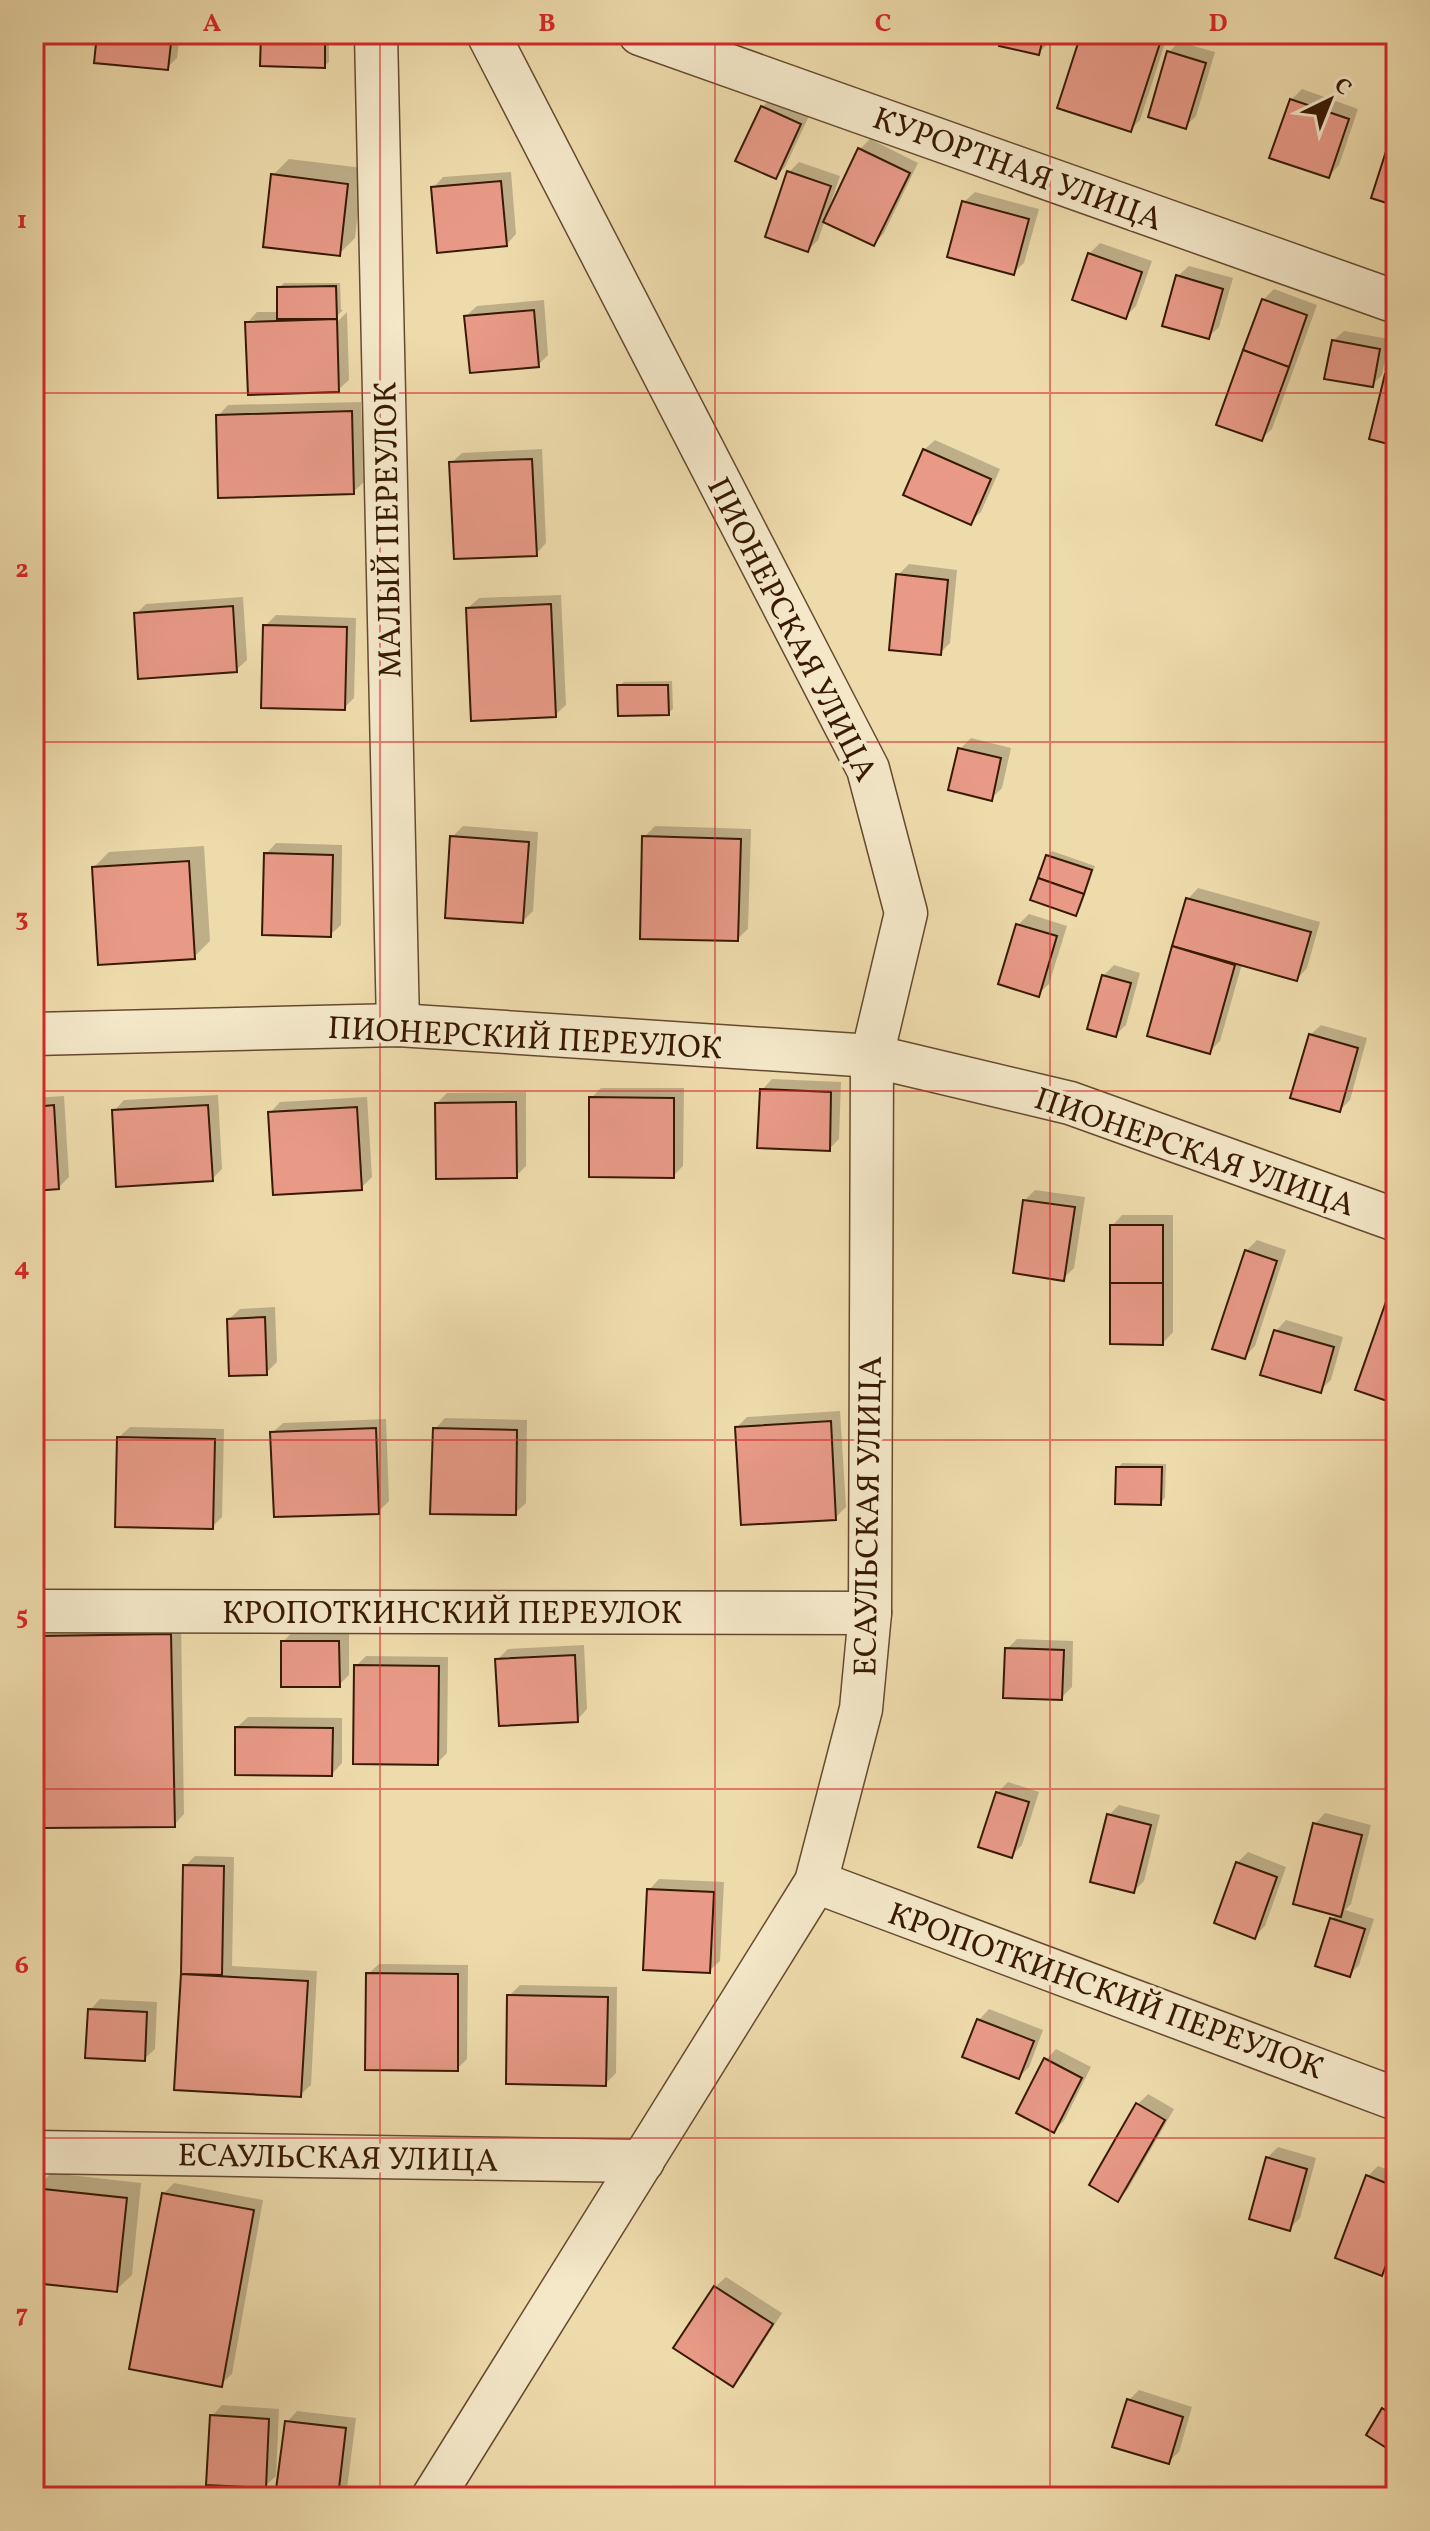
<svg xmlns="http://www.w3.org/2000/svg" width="1430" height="2531" font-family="Vollkorn,serif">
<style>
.shadow{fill:#0003}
.building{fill:#e89a87;stroke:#381904;stroke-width:2}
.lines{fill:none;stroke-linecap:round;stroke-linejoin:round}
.minor-casing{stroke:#664a2e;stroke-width:45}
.minor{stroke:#f4e8c9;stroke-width:42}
.grid{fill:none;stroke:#d62828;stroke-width:2;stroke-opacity:0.55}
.labels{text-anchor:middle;stroke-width:7;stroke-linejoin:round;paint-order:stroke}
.street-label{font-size:32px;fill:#381904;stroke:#f4e8c9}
.neatline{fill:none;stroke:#d62828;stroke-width:3}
.grid-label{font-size:26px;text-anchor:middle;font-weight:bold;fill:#d62828}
</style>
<rect width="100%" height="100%" fill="#eedbac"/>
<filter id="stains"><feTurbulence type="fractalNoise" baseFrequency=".0025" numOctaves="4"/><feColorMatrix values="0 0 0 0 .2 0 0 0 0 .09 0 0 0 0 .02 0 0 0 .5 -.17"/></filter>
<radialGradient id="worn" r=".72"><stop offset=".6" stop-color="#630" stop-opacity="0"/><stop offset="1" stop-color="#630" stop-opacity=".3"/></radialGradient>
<g class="shadow">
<polygon points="99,34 180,34 177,58 167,68"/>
<polygon points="263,34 329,34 329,62 324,66"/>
<polygon points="1004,34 1051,34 1049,43 1038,53"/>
<polygon points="1083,34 1168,34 1140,120 1130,130"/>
<polygon points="1179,42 1215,52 1196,116 1186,126 1169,52"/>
<polygon points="1302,89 1358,109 1339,165 1329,176 1291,100"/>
<polygon points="773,97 810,114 785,167 775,177 762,107"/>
<polygon points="870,139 918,163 884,233 874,244 825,220 818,240 808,250 789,172 799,162 840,176 830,205 832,206 860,149"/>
<polygon points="289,159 363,168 355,238 339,254 273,175"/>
<polygon points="511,172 516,234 506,245 433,188 443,177"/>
<polygon points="975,192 1039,209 1024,263 1013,273 964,202"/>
<polygon points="1100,243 1152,261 1136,306 1126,316 1089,254"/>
<polygon points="1189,266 1233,278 1219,327 1208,337 1178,276"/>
<polygon points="284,283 340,283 341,310 343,310 335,318 335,324 347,312 349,380 338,390 247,323 257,312 279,312 279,288"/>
<polygon points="1274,289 1317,305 1272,429 1261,439 1263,300"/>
<polygon points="544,300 548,355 538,365 466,316 477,306"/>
<polygon points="1344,331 1389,339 1382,375 1372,385 1333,341"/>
<polygon points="1396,365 1396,444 1386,375"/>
<polygon points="361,402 364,482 353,492 218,416 228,405"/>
<polygon points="935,440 1000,469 981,512 970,522 924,450"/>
<polygon points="542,449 546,543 536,554 451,463 462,453"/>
<polygon points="909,564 957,570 950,643 940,653 898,575"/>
<polygon points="561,595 566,705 555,715 468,608 479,598"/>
<polygon points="243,597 247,660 236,670 136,614 146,604"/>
<polygon points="276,615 356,618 354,698 344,708 265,626"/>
<polygon points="672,681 673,709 668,713 619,686 624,682"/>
<polygon points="971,738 1011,748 1002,788 991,799 960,749"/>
<polygon points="463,826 538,832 533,911 523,921 452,837"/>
<polygon points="655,826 751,829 748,929 737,939 644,837"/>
<polygon points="276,843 342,845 341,925 330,935 266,854"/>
<polygon points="204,846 210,941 194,957 94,867 109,852"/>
<polygon points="1052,851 1095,866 1080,909 1075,914 1047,856"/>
<polygon points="1198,888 1320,922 1307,968 1297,979 1242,964 1220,1041 1209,1052 1149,1034 1188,899"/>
<polygon points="1029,914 1067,926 1049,984 1038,994 1001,983 1018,925"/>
<polygon points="1114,965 1140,973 1126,1025 1115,1035 1103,976"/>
<polygon points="1321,1025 1367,1038 1350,1100 1340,1110 1310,1035"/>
<polygon points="772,1079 841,1082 839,1139 829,1149 762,1090"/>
<polygon points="601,1088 684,1088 683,1166 673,1176 591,1098"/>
<polygon points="526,1092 526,1166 516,1176 437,1103 447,1093"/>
<polygon points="218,1095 222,1169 212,1179 114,1111 124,1100"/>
<polygon points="64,1096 69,1177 59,1187 34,1189 34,1098"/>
<polygon points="367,1097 372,1177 361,1188 270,1113 280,1102"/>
<polygon points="1035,1190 1085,1197 1074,1268 1064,1278 1025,1200"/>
<polygon points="1122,1215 1173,1215 1173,1332 1163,1343 1112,1226"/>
<polygon points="1257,1240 1286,1250 1255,1346 1244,1357 1246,1251"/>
<polygon points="275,1307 277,1362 266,1373 229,1319 240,1309"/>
<polygon points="1286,1320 1343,1337 1331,1380 1320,1390 1276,1331"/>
<polygon points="840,1411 846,1507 835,1518 737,1427 747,1417"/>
<polygon points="445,1418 527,1420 526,1503 515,1513 435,1429"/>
<polygon points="386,1419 389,1501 378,1512 272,1433 283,1423"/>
<polygon points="130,1427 224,1429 222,1517 212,1527 119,1437"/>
<polygon points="1122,1463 1166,1464 1165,1498 1160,1503 1118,1468"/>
<polygon points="181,1624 184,1814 174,1825 41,1637 52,1627"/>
<polygon points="293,1631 349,1631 349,1675 339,1685 283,1642"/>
<polygon points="1017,1639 1073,1641 1072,1687 1061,1698 1007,1649"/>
<polygon points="584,1645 587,1709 577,1720 497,1660 508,1649"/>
<polygon points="366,1656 448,1657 447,1753 437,1763 356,1666"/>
<polygon points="248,1717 342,1718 342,1763 332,1774 237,1727"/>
<polygon points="1008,1782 1039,1792 1022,1845 1011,1856 997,1793"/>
<polygon points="1119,1805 1160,1815 1144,1881 1134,1891 1109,1815"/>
<polygon points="1325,1813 1371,1825 1351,1904 1345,1910 1374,1919 1359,1965 1349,1975 1332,1919 1337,1914 1315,1824"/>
<polygon points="1248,1852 1286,1867 1265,1926 1255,1936 1237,1863"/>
<polygon points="195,1856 234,1857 232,1966 317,1971 311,2085 300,2095 176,2088 183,1974 185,1866"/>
<polygon points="659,1879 724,1882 720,1961 709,1971 649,1890"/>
<polygon points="379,1964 468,1965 467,2059 457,2069 368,1974"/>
<polygon points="520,1985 617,1987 616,2073 605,2084 509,1996"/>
<polygon points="100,1999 157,2002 155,2049 144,2059 90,2010"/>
<polygon points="989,2009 1043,2030 1029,2067 1019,2077 979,2020"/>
<polygon points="1056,2049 1091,2067 1064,2121 1053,2131 1046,2060"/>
<polygon points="1148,2094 1174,2109 1128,2189 1118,2200 1138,2104"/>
<polygon points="1278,2147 1316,2158 1300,2218 1289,2229 1267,2158"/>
<polygon points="1378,2166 1396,2173 1396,2252 1392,2263 1382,2273 1368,2176"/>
<polygon points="51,2173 141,2183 132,2275 116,2290 34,2281 35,2189"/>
<polygon points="174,2183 263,2200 232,2374 221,2384 163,2194"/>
<polygon points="726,2277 782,2313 743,2374 733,2384 715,2287"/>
<polygon points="1139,2390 1192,2407 1179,2452 1168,2462 1128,2401"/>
<polygon points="1396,2396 1396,2451 1383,2410"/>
<polygon points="222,2405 279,2409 276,2476 265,2486 212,2416"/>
<polygon points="297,2411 356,2418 346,2497 277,2497 287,2422"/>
</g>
<g class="building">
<polygon points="97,34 172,34 168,70 94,63"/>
<polygon points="261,34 325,34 325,68 260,66"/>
<polygon points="1002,34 1044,34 1039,55 999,46"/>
<polygon points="1081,34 1163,34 1131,132 1057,108"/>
<polygon points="1167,51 1206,63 1186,129 1148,117"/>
<polygon points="1290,99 1349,119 1329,178 1269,158"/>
<polygon points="761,106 801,124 776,179 735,161"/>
<polygon points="1389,142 1396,144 1396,206 1371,198"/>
<polygon points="858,148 910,173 874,246 823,222"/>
<polygon points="787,171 831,186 808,252 765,237"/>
<polygon points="271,174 348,184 340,256 263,247"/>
<polygon points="501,181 507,246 437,253 431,187"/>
<polygon points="962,201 1029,219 1014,275 947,257"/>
<polygon points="1088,253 1142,272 1126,319 1072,300"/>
<polygon points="1176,275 1223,289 1209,339 1162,326"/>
<polygon points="336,286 337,319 277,319 277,287"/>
<polygon points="1262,299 1307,315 1289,367 1243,350"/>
<polygon points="534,310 539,367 470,373 464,316"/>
<polygon points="337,319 339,392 248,395 245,322"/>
<polygon points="1332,340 1380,349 1373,387 1324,379"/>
<polygon points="1243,350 1289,367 1262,441 1216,425"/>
<polygon points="1385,374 1396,377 1396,446 1369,439"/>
<polygon points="352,411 354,494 218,498 216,415"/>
<polygon points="923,449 991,479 971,525 903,495"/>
<polygon points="532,459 537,556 454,559 449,462"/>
<polygon points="896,574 948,580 941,655 889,650"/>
<polygon points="551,604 556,717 471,721 466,608"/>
<polygon points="233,606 237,672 138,679 134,613"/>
<polygon points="263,625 347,627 345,710 261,708"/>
<polygon points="617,685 668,685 669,715 618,716"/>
<polygon points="958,748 1001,758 992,801 948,790"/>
<polygon points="450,836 529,842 523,923 445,918"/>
<polygon points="642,836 741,839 738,941 640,939"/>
<polygon points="264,853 333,855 331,937 262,935"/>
<polygon points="1046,855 1092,870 1084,894 1038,878"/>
<polygon points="189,861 195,959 98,965 92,867"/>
<polygon points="1038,878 1084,894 1076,916 1030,900"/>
<polygon points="1186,898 1311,932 1297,981 1172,946"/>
<polygon points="1016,924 1057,936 1039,997 998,984"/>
<polygon points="1172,946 1235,965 1210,1054 1147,1036"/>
<polygon points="1102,975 1131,983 1116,1037 1087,1029"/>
<polygon points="1309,1034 1358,1048 1340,1112 1290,1098"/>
<polygon points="760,1089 831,1092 830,1151 757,1148"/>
<polygon points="589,1097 674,1098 674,1178 589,1177"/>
<polygon points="516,1102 517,1178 436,1179 435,1103"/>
<polygon points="54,1105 59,1189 34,1191 34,1107"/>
<polygon points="208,1105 213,1181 116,1187 112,1110"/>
<polygon points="357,1107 362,1190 273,1195 268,1112"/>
<polygon points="1023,1200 1075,1207 1064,1281 1013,1273"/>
<rect x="1110" y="1225" width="53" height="58"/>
<polygon points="1245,1250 1277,1261 1245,1359 1212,1349"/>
<polygon points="1110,1283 1163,1283 1163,1345 1110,1344"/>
<polygon points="1388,1296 1396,1299 1396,1404 1355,1390"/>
<polygon points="265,1317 267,1375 229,1376 227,1319"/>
<polygon points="1274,1330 1334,1347 1321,1393 1260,1375"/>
<polygon points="831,1421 836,1520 741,1525 735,1427"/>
<polygon points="376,1428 379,1514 274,1517 270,1432"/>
<polygon points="433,1428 517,1430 516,1515 430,1514"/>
<polygon points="117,1437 215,1439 213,1529 115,1527"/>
<polygon points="1116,1467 1162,1467 1161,1505 1115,1504"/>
<polygon points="171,1634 175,1827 43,1828 39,1636"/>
<polygon points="281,1641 339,1641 340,1687 281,1687"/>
<polygon points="1005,1648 1064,1650 1062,1700 1003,1698"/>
<polygon points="575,1655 578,1722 499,1726 495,1659"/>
<polygon points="354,1665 439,1666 438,1765 353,1764"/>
<polygon points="235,1727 333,1728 332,1776 235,1775"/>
<polygon points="996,1792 1029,1802 1012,1858 978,1847"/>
<polygon points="1107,1814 1151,1825 1134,1893 1090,1882"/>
<polygon points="1313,1823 1362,1835 1341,1917 1293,1904"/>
<polygon points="1236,1862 1277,1877 1255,1939 1214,1923"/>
<polygon points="183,1865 224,1866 222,1975 181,1974"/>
<polygon points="647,1889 714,1892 710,1973 643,1970"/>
<polygon points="1330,1918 1365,1929 1350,1977 1315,1966"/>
<polygon points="366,1973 458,1974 458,2071 365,2070"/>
<polygon points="181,1974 308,1981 301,2097 174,2090"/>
<polygon points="507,1995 608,1997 606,2086 506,2084"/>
<polygon points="88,2009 147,2012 145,2061 85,2058"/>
<polygon points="977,2019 1034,2041 1019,2079 962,2057"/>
<polygon points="1044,2058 1082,2078 1054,2133 1016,2113"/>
<polygon points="1136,2103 1165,2120 1118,2202 1089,2185"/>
<polygon points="1266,2157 1307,2169 1290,2231 1249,2219"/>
<polygon points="1366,2175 1396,2187 1396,2238 1382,2276 1335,2258"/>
<polygon points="34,2188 127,2198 117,2292 34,2283"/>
<polygon points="162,2193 254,2210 222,2387 129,2369"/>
<polygon points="714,2286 773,2324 733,2387 673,2348"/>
<polygon points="1127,2399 1183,2417 1169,2464 1112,2447"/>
<polygon points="1382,2408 1396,2417 1396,2454 1366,2435"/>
<polygon points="210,2415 269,2419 266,2488 206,2485"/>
<polygon points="285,2421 346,2428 338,2497 275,2497"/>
</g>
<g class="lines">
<defs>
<g id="minor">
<polyline points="376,34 398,1025"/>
<polyline points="640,34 1396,302"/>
<polyline points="34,1034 398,1025 872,1056 1070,1103 1396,1220"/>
<polyline points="34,1611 870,1613"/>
<polyline points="816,1882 1396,2099"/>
<polyline points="34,2152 643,2161"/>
<polyline points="433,2497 816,1882 861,1709 870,1613 872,1056 906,913 868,769 488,34"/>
</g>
</defs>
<use href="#minor" class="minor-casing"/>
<use href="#minor" class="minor"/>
</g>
<path class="grid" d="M380,34V2497M715,34V2497M1050,34V2497M34,393H1396M34,742H1396M34,1091H1396M34,1440H1396M34,1789H1396M34,2138H1396"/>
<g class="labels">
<g class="street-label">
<text transform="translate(1018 168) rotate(20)" y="11">КУРОРТНАЯ УЛИЦА</text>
<text transform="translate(387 530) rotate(-91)" y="11">МАЛЫЙ ПЕРЕУЛОК</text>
<text transform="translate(793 629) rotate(63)" y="11">ПИОНЕРСКАЯ УЛИЦА</text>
<text transform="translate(525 1037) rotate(3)" y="11">ПИОНЕРСКИЙ ПЕРЕУЛОК</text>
<text transform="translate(1195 1151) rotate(19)" y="11">ПИОНЕРСКАЯ УЛИЦА</text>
<text transform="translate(867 1516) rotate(-89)" y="11">ЕСАУЛЬСКАЯ УЛИЦА</text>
<text x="452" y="1623">КРОПОТКИНСКИЙ ПЕРЕУЛОК</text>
<text transform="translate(1106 1990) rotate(20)" y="11">КРОПОТКИНСКИЙ ПЕРЕУЛОК</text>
<text transform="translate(338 2157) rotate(1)" y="11">ЕСАУЛЬСКАЯ УЛИЦА</text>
</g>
</g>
<rect width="1430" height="2531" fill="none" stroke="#eedbac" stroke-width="88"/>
<g transform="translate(1330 100) rotate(43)" stroke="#f4e8c9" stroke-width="6" paint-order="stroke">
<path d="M0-6L14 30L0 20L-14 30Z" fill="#381904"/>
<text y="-12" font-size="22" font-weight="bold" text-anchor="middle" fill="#381904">С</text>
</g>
<rect x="44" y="44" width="1342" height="2443" class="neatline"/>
<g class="grid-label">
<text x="212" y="31">A</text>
<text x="547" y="31">B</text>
<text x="883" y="31">C</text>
<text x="1218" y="31">D</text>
<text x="22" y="228">1</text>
<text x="22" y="577">2</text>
<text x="22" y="926">3</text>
<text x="22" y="1275">4</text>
<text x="22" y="1624">5</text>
<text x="22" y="1973">6</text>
<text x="22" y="2322">7</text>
</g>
<rect width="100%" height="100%" filter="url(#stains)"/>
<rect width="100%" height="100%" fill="url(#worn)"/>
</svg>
